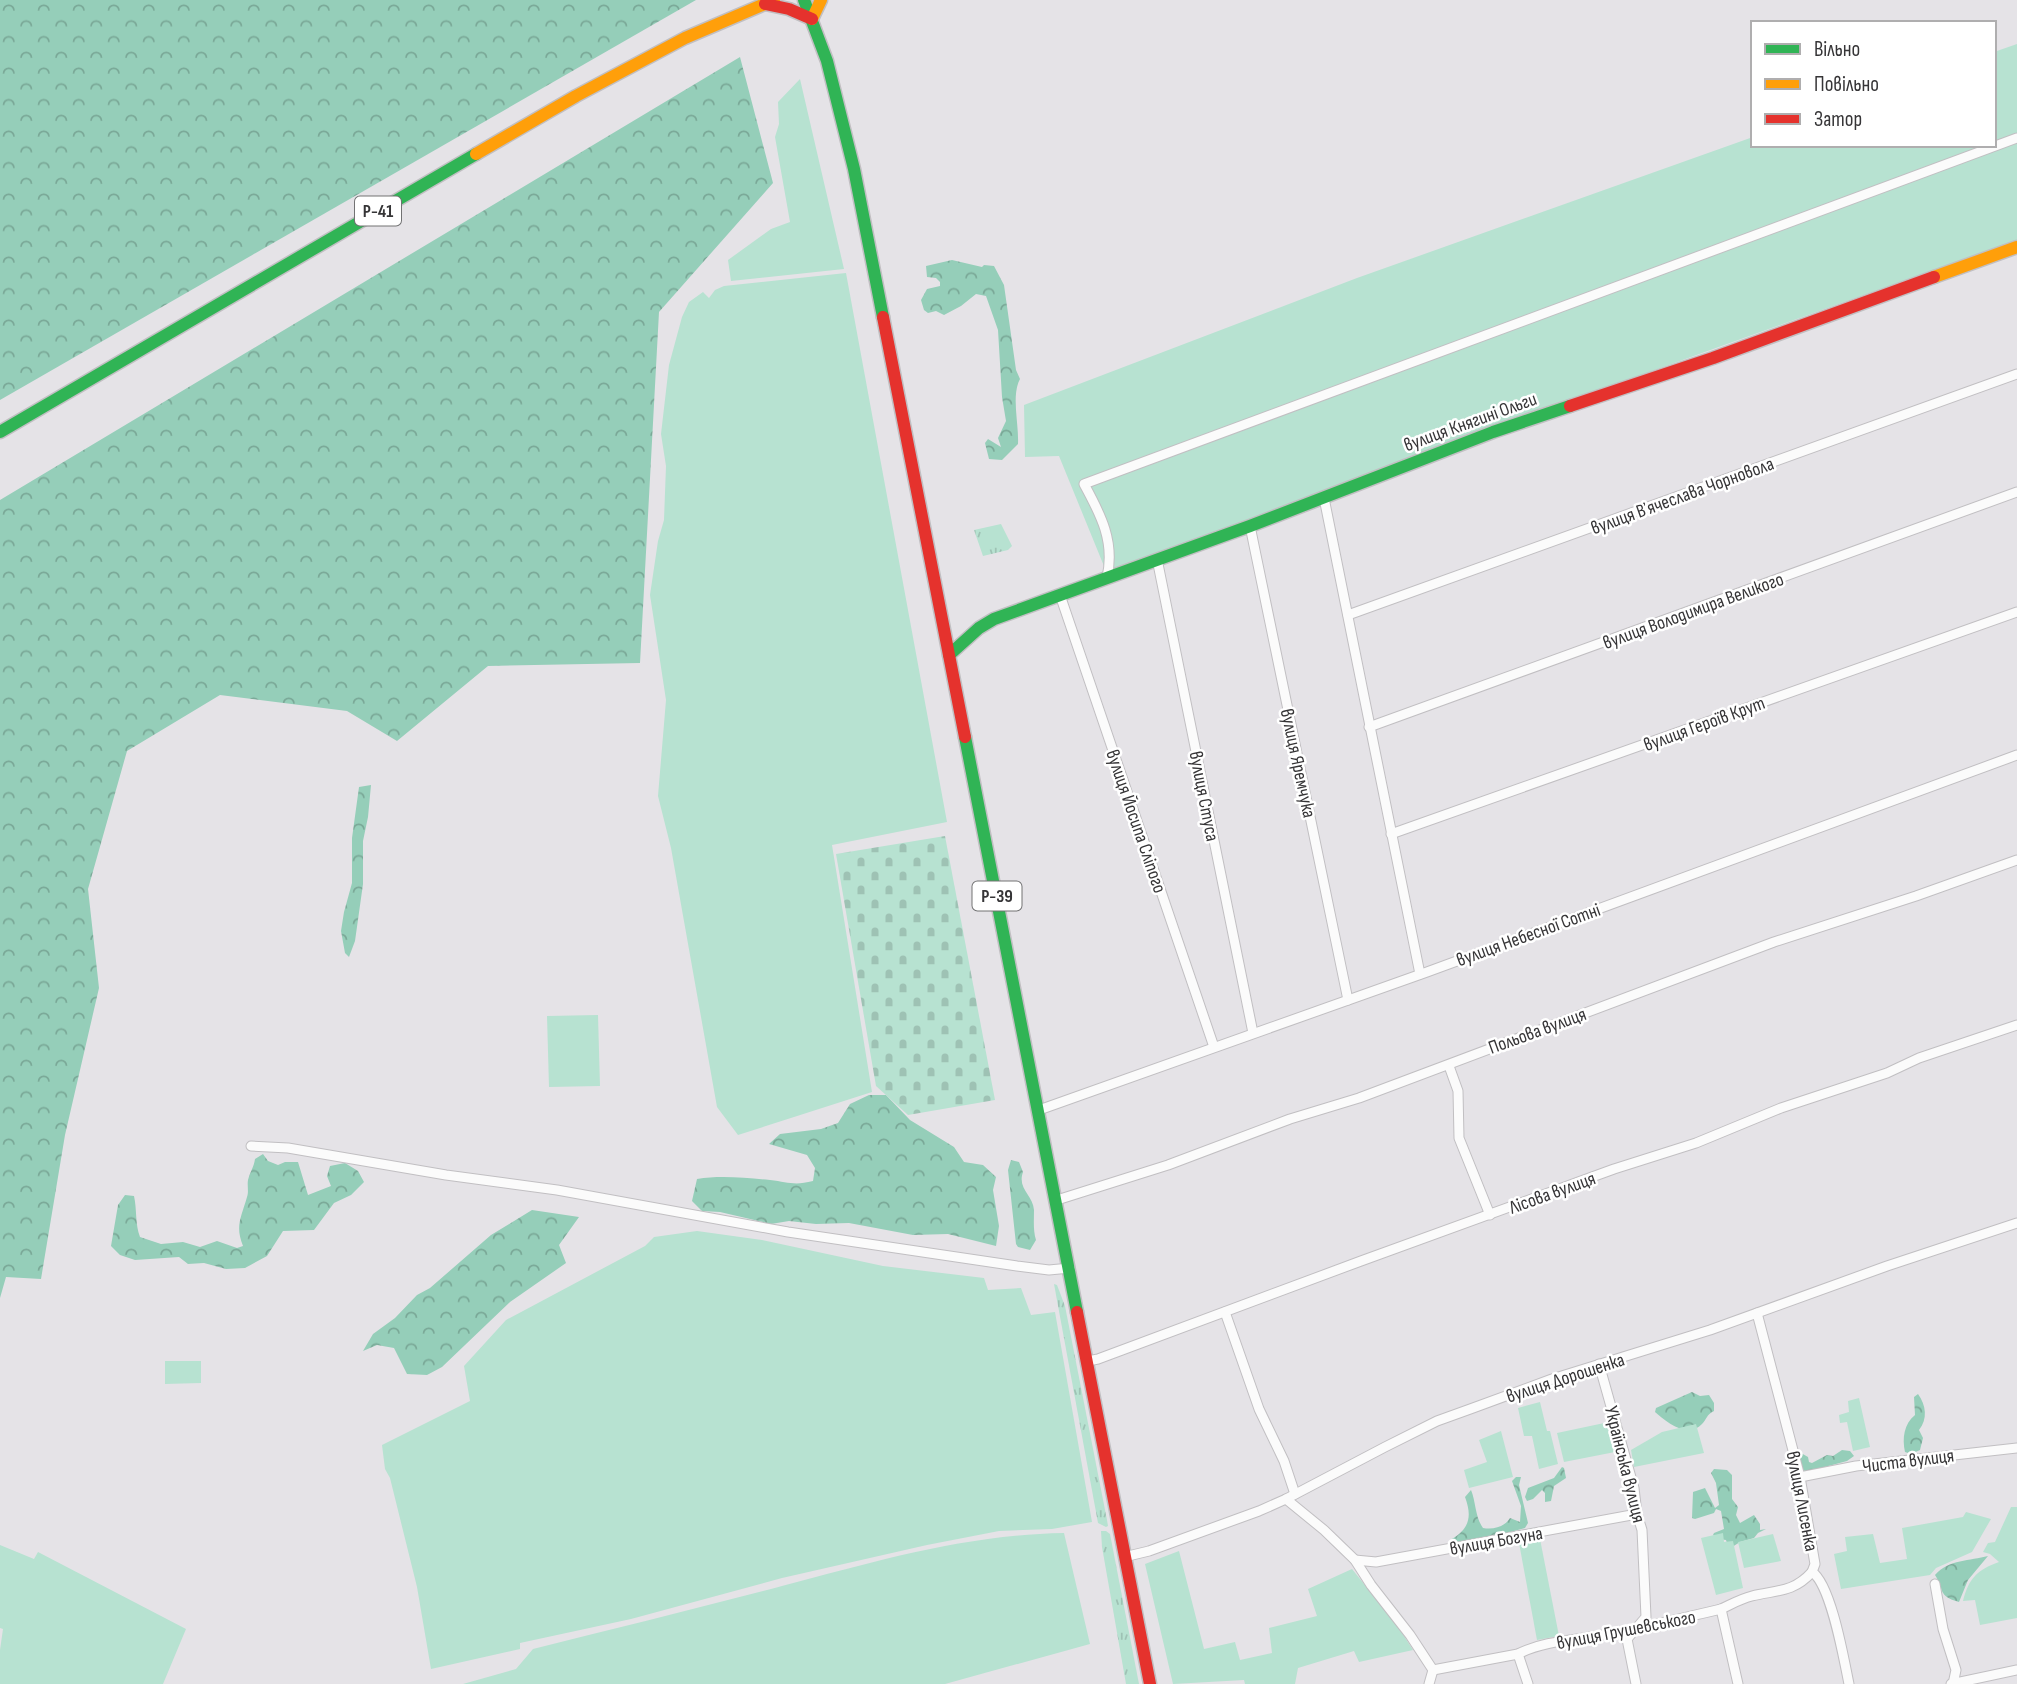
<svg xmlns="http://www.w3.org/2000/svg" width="2017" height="1684" font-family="'Sofia Sans Condensed',sans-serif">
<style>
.grass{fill:url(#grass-tufts)}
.forest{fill:url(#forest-crowns)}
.cemetery{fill:url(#cemetery-stones)}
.green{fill:#b7e2d1}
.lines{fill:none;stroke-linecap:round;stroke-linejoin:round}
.street-casing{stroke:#c1bfc2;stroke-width:11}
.fast-casing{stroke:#c1bfc2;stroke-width:15}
.slow-casing{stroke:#c1bfc2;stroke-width:15}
.jam-casing{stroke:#c1bfc2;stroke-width:15}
.street{stroke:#fbfbfb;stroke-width:9}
.fast{stroke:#30b455;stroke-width:12}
.slow{stroke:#ff9f0a;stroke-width:12}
.jam{stroke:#e5322d;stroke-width:12}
.labels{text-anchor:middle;stroke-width:5;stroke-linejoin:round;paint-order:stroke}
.shield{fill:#fff;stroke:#727273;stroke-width:2}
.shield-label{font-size:18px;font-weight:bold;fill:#363537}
.street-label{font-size:19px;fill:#363537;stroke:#fff}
</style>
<defs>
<pattern id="grass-tufts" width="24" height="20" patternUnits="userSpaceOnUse" patternTransform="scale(1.75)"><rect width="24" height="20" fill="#b7e2d1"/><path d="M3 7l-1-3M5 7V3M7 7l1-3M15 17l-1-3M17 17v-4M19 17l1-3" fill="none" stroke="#9ec2b4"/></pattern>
<pattern id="forest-crowns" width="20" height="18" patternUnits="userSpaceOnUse" patternTransform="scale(1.75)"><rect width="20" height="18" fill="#95ceb9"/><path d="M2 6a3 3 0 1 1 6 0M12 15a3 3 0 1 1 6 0" fill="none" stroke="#7aa897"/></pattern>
<pattern id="cemetery-stones" width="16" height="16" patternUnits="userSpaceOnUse" patternTransform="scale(1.75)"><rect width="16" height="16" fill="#b7e2d1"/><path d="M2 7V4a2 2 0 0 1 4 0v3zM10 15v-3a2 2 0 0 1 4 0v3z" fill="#9ec2b4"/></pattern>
</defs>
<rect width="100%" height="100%" fill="#e5e3e7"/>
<g class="grass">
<polygon points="1001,524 1012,546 1008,550 983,556 974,530"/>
<polygon points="1054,1284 1057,1285 1065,1306 1107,1520 1108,1526 1106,1527 1098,1523"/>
<polygon points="1101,1531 1106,1531 1110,1534 1139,1684 1126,1684 1102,1547"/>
</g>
<g class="forest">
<polygon points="0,0 696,0 0,400"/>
<polygon points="740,57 773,183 659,312 640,663 488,666 397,741 347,711 220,695 127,751 88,889 99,988 65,1135 41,1279 6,1277 0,1298 0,500"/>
<path d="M952,260L982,267L984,265L994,266L1004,285L1016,370L1020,379C1011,396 1019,423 1018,444L1002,460L989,459L985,443L988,439L1001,447L998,438L1006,421L1002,397L998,330L986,296L976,294L961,306L944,315L936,311L928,313L924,310L921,300L927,289L940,286V282L936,278L927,277L926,266Z"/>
<polygon points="371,785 368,817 363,841 363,884 355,941 349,957 345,953 341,931 344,912 352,883 352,838 359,787"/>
<path d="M869,1095H886L910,1120L954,1147L964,1162L983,1165L996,1177L993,1190L999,1226L996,1246L948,1234L913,1235L849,1223L816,1224L789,1221L771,1224L720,1212L702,1211L692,1201L697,1179C721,1175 746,1178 770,1180C788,1182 794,1186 813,1181L815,1168L807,1155L769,1144L780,1134L821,1129L838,1123L850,1104Z"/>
<path d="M263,1154L268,1161L278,1165L285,1162H298L308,1195L331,1186L327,1176L330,1166L345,1163L358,1171L364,1182L351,1195L334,1203L314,1230L283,1231L267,1256L245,1268L226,1269L204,1263L188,1264L179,1257L135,1260L120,1255L111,1246L118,1205L125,1195L134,1196C137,1209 135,1224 140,1237L161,1244L183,1242L200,1247L217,1241L237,1248L243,1246C235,1226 241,1218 247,1197C249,1192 247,1186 248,1180C250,1172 254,1167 255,1159Z"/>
<path d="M1011,1160L1019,1162L1023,1172C1017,1189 1033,1195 1034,1210C1034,1221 1033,1230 1036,1240L1030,1250L1018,1247L1016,1244L1008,1170Z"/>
<polygon points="532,1210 579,1217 559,1245 566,1263 510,1302 442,1367 427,1375 407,1374 394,1348 377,1345 363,1351 373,1334 395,1318 417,1295 430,1288 491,1235"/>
<path d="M1692,1392L1700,1396L1709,1395L1714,1403V1411C1706,1415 1707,1419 1702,1424C1688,1439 1666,1422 1655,1412L1656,1408Z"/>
<path d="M1918,1394C1926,1405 1928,1419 1919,1430L1923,1438L1920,1450L1911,1454L1905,1452C1902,1438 1904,1424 1915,1415L1914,1397Z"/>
<polygon points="1842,1450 1850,1451 1854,1456 1847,1461 1806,1472 1801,1468 1799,1454 1801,1453 1808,1457 1809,1462 1812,1463 1827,1455 1833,1456"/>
<polygon points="1562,1467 1564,1468 1566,1478 1554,1486 1551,1501 1545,1502 1545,1493 1542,1490 1533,1499 1527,1501 1525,1497 1528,1488 1554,1478"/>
<polygon points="1714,1469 1727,1470 1732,1475 1732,1499 1738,1507 1736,1515 1740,1523 1754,1515 1760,1524 1760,1530 1766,1529 1758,1533 1754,1538 1740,1542 1729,1549 1726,1540 1719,1539 1713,1535 1714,1533 1724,1529 1721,1511 1716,1509 1714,1513 1695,1519 1692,1518 1693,1492 1705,1488 1715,1508 1719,1505 1716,1483 1711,1473"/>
<path d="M1516,1477H1521L1519,1485L1528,1523L1525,1528L1485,1539L1453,1543L1452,1539C1470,1528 1472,1516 1465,1497L1471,1490C1476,1502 1475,1517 1483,1528C1495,1530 1505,1526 1510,1518L1520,1522L1521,1506L1512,1481Z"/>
<path d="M1988,1556L1968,1580L1959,1602C1937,1596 1945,1590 1935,1575C1949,1559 1970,1561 1988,1556Z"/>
</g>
<polygon class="cemetery" points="945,836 995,1100 908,1115 876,1086 836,854"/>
<g class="green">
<polygon points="2017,44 2017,240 1435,449 1115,572 1106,571 1059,456 1025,457 1024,405 1357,278 1753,137 1753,145 1994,145 1994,52"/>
<polygon points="800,79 844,269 731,281 728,260 771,229 790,222 775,137 779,124 778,102"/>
<polygon points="846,273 947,822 832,845 872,1092 738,1135 717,1107 671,848 658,796 666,700 650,595 658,541 664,520 666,466 661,434 669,365 682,317 689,302 703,292 709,298 715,290 724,286"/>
<polygon points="598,1015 600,1086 549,1087 547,1016"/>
<polygon points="697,1231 762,1240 883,1266 984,1278 988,1290 1021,1288 1031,1315 1055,1312 1092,1522 1052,1529 999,1531 927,1545 782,1578 631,1619 520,1643 520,1649 431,1669 417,1587 390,1478 385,1469 382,1445 470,1401 464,1366 506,1320 645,1246 654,1237"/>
<polygon points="165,1361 201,1361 201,1383 165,1384"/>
<polygon points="1859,1398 1870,1447 1853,1451 1847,1422 1840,1423 1839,1415 1849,1412 1848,1401"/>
<polygon points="1540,1402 1547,1431 1550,1431 1558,1464 1539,1469 1532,1436 1524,1436 1518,1408"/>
<polygon points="1609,1422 1615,1452 1564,1462 1557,1433"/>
<polygon points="1696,1424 1704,1453 1634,1467 1631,1450 1662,1432"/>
<polygon points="1501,1431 1513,1477 1469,1488 1464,1470 1487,1462 1479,1440"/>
<path d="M2011,1507H2017V1618L1980,1625L1975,1600L1963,1601C1969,1578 1977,1570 1999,1562L1990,1554L1983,1552L1988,1543L1995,1542Z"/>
<polygon points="1966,1512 1991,1519 1972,1552 1936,1568 1930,1575 1841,1589 1834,1554 1847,1551 1845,1537 1873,1534 1880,1563 1907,1559 1902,1528 1963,1517"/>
<path d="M1064,1533L1090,1644L945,1684H463L516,1669L533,1649C616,1628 699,1608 782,1586C878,1561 964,1535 1064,1533Z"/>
<polygon points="1723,1533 1724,1542 1733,1541 1743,1588 1716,1595 1701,1538"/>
<polygon points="1773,1534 1781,1561 1744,1568 1738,1542"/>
<polygon points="1540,1539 1559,1636 1537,1640 1519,1543"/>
<polygon points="0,1545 34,1559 38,1552 186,1629 163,1684 0,1684 0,1650 3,1629 0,1628"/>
<polygon points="1179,1551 1204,1649 1235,1642 1240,1660 1272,1653 1269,1628 1317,1616 1308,1589 1352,1569 1397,1625 1413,1650 1359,1662 1354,1651 1298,1668 1295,1684 1245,1684 1244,1680 1173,1684 1145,1564"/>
</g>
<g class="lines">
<defs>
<g id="street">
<polyline points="1324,498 1420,974"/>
<polyline points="1250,526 1348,1000"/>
<polyline points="1157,559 1253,1033"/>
<path d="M1107,577C1115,542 1101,515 1084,484L2017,138"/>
<polyline points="1060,595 1214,1047"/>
<polyline points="1348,615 2017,374"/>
<polyline points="1369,727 2017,492"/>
<polyline points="1391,834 2017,612"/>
<polyline points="1449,1066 1458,1091 1459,1138 1490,1215"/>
<polyline points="1039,1110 1427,972 2017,755"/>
<polyline points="251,1146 288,1148 446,1175 557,1190 788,1232 1017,1266 1049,1270 1070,1268"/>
<polyline points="1057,1200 1168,1165 1290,1119 1359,1098 1774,942 1916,896 2017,860"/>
<polyline points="1225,1312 1259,1409 1284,1461 1295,1494"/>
<path d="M1757,1313L1800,1477L1815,1564L1812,1572C1831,1584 1844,1660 1849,1684"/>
<polyline points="1088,1361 1098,1359 1361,1261 1614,1169 1696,1143 1781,1108 1887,1073 1919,1058 2017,1025"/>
<polyline points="1599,1364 1634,1488 1637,1514 1642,1530 1646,1617 1627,1639 1636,1684"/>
<polyline points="1800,1477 1856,1466 2017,1448"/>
<polyline points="1286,1499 1324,1530 1355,1560 1371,1585 1410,1635 1433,1670"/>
<polyline points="1124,1557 1149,1551 1259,1511 1286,1499 1385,1447 1437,1421 1473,1408 1552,1379 1710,1330 1887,1266 2017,1223"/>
<polyline points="1355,1560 1376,1562 1637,1514"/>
<polyline points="1935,1584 1943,1629 1956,1670 1953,1684"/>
<polyline points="1721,1609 1738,1684"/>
<polyline points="1518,1654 1528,1684"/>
<path d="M1433,1670L1518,1654C1543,1641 1575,1640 1603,1635C1643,1628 1682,1618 1721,1609C1732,1604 1740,1599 1752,1596C1776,1590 1793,1593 1812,1572"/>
<polyline points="1429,1684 1433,1670"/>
<polyline points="1951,1684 2017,1670"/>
</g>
<g id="fast">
<polyline points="804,0 827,61 854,169 883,317"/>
<polyline points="0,432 476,154"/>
<polyline points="949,655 979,628 994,619 1250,526 1493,432 1570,406"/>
<polyline points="965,737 1077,1312"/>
</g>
<g id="slow">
<polyline points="812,19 821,0"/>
<polyline points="476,154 576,96 685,38 774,0"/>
<polyline points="1934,277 2017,247"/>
</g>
<g id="jam">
<polyline points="765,4 789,9 812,19"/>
<polyline points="883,317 965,737"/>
<polyline points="1570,406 1713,358 1934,277"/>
<polyline points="1077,1312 1150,1684"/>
</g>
</defs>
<use href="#street" class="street-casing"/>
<use href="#fast" class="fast-casing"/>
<use href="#slow" class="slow-casing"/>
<use href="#jam" class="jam-casing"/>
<use href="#street" class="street"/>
<use href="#fast" class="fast"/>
<use href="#slow" class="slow"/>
<use href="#jam" class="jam"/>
</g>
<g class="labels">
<g class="shield">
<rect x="355" y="196.5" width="46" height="29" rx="5"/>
<rect x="972.5" y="881.5" width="49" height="29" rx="5"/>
</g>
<g class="shield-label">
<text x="378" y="217">Р-41</text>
<text x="997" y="902">Р-39</text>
</g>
<g class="street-label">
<text transform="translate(1470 421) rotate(-20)" y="7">вулиця Княгині Ольги</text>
<text transform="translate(1682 495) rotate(-20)" y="7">вулиця Вʼячеслава Чорновола</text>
<text transform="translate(1693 610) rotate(-20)" y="7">вулиця Володимира Великого</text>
<text transform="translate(1704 723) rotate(-20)" y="7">вулиця Героїв Крут</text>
<text transform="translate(1299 763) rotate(78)" y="7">вулиця Яремчука</text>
<text transform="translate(1205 796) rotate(79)" y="7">вулиця Стуса</text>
<text transform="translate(1137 821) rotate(71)" y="7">вулиця Йосипа Сліпого</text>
<text transform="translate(1528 934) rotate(-20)" y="7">вулиця Небесної Сотні</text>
<text transform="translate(1537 1030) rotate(-20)" y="7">Польова вулиця</text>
<text transform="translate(1552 1192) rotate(-20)" y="7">Лісова вулиця</text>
<text transform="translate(1565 1377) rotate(-18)" y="7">вулиця Дорошенка</text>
<text transform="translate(1908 1460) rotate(-7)" y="7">Чиста вулиця</text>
<text transform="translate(1626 1464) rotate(76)" y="7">Українська вулиця</text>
<text transform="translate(1803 1501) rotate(79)" y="7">вулиця Лисенка</text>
<text transform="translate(1496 1540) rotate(-10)" y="7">вулиця Богуна</text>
<text transform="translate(1626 1629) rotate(-11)" y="7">вулиця Грушевського</text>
</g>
</g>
<rect x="1751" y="21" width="245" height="126" fill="#ffffff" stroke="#afaeaf" stroke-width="2"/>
<rect x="1765" y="44" width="35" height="10" fill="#30b455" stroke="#afaeaf" stroke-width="2"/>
<text x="1814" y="56" font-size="21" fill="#363537">Вільно</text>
<rect x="1765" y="79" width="35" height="10" fill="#ff9f0a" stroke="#afaeaf" stroke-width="2"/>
<text x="1814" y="91" font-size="21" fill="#363537">Повільно</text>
<rect x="1765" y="114" width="35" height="10" fill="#e5322d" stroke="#afaeaf" stroke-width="2"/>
<text x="1814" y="126" font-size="21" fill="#363537">Затор</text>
</svg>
